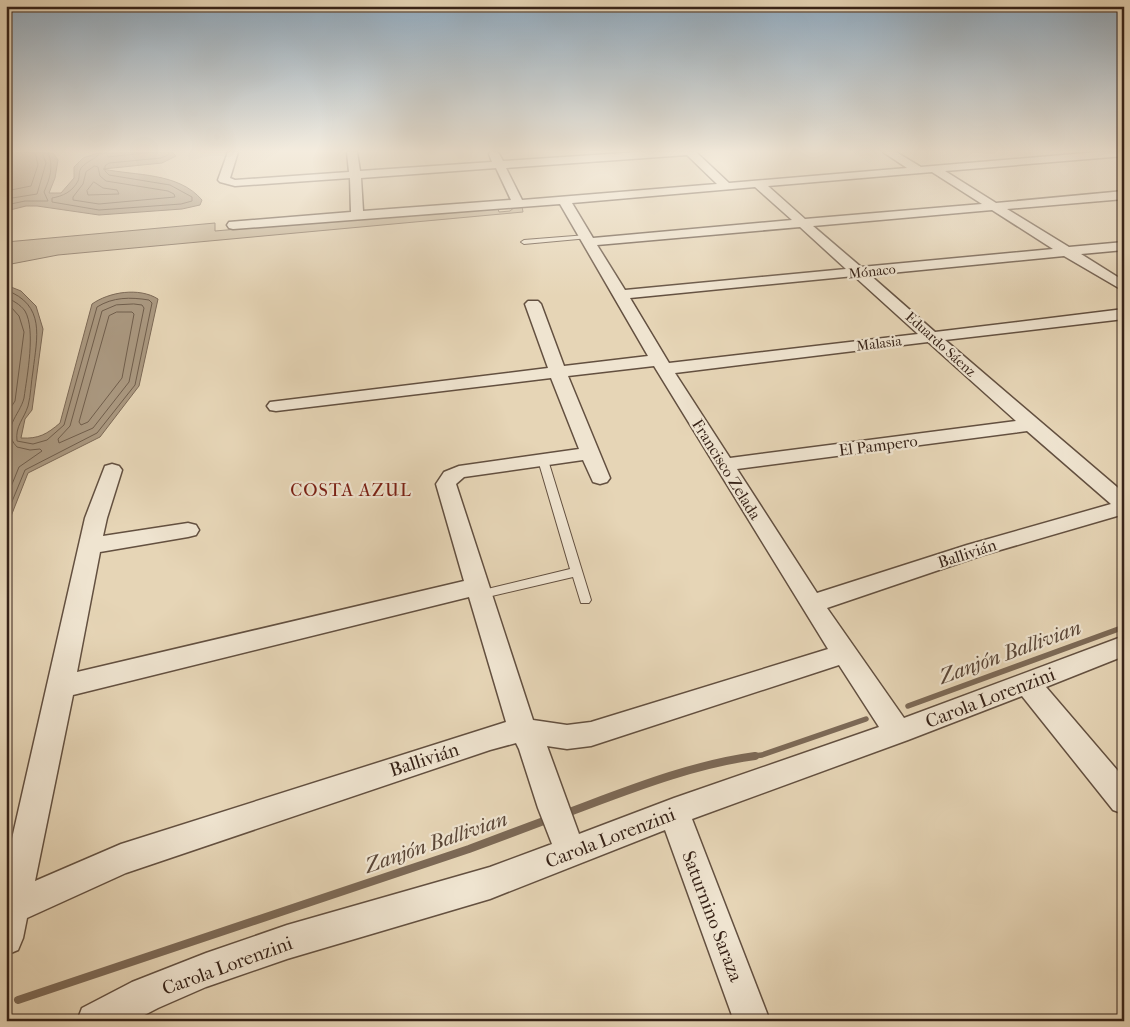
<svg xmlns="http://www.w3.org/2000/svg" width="1130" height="1027" font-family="'IM FELL French Canon',serif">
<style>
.green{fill:#c8b79b;stroke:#806d5a}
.water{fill:#aa9880;stroke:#7c6956}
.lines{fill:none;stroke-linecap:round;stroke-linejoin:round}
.shore{stroke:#705e4c;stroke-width:1}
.stream-far1{stroke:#7c6956;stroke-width:5.5}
.stream{stroke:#7c6956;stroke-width:8}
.lane-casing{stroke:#635040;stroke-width:2}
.street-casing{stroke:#635040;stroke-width:3}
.lane{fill:#efe4d0;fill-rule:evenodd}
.street{fill:#efe4d0;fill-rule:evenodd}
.labels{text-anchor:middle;stroke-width:4.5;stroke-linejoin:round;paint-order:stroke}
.far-street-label{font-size:14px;fill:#372318;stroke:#efe4d0}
.street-label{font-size:16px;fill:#372318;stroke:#efe4d0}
.neighbourhood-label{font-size:18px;letter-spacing:1px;fill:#7a1f14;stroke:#efe4d0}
.near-street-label{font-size:19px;fill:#372318;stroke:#efe4d0}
.near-water-label{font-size:21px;font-style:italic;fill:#5a4637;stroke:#efe4d0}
</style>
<rect width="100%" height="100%" fill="#e6d5b6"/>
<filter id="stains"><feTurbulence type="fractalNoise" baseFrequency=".004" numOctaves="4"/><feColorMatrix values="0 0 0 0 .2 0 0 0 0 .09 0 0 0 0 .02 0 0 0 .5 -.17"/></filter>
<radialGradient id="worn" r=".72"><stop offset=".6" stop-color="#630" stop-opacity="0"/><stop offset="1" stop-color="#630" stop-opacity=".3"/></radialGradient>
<polygon class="green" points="497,206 499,212 510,211 516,206 522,206 523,212 58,255 6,265 6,242 215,223 215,231"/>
<g class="water">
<path d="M6,152L53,153L58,160L55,178L49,193H61L74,178V167L83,158L98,153L172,152L176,156L162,163L103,169C136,176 178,172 202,200L200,205L182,209L99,215L37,206H26L6,211Z"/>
<path d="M6,285L21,291L36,306L43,329L32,410L25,419L21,438C39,439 47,434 60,423L92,304C109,292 139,287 158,299L139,386L100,437L28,473L6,529Z"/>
</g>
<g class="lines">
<g class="shore">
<path d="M100,152C96,160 88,160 82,167C78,171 80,177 78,181C72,192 63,196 52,198V202L99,210L181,204L192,201V197L170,185L109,175L105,171V166L109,163L161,158L168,155L169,152"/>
<polyline points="106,152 108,157 154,152"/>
<polygon points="95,166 98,167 100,176 106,181 168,191 174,194 175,197 99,204 73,200 73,197 83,184 86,172"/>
<polygon points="94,182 103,188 117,190 119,194 88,195 87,191"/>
<polyline points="6,191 31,186 38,165 35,152"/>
<polyline points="6,199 37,194 46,163 42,152"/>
<path d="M6,205L25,201H48L44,192C50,178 54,167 48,152"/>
<path d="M6,290C46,305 37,337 33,371C31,382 31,395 28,406C24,419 15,426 17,441L33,444L47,440L64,425L97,307C113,297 130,297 149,300L152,303L135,385L97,433L25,470L6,516"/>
<path d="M6,297C13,301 20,304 25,311C36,330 27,376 24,398C20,415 0,429 17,447L30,450L40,449L42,451L19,467L6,499"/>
<polygon points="134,304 142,305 144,308 129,382 93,428 59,443 58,439 70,426 102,311 116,305"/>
<polyline points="6,305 11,307 19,316 24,332 15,401 6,415"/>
<polygon points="117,312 132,312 134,314 122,378 88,422 81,425 79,422 109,316"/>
</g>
<g class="stream-far1">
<polyline points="908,706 1124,627"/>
<polyline points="746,757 762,755 866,719"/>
</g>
<g class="stream">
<path d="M564,814C626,791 689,765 755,756"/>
<polyline points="18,1000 469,849 549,819"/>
</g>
<defs>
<g id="lane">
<polygon points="587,235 590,237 589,238 524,244 521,242 524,240"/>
<polygon points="543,457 548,460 591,600 589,603 581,603 573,577 479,599 475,598 473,595 475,592 479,591 570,569 538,460"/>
</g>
<path id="street" d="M228,152H238L230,178L235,180L349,172L347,152H357L360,171L492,162L489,154L490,152H498L503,161L639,152H696L729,183L907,168L883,152H896L921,167L1098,152H1124V156L945,171L996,203L1124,191V199L1007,209L1069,247L1124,242V250L1081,254L1124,281V291L1064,256L870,275L935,332L1124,309V319L945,340L1124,493V514L983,555L827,608L904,718L1124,636V656L1046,687L1124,778V814L1113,810L1022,696L908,740L692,819L770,1021H734L665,830L490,899L287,959L206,987L158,1008L133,1021H77L82,1008L132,982L206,953L287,925L490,867L552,844L538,808L519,749L516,743L490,750L126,873L27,918L23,938L18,950L6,955V865L85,518L105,466L112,464L119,466L122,470L107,518L103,536L188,523L196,525L199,530L196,535L188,537L100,552L77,672L464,581L436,484L444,472L459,466L579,449L551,378L276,411L270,410L267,406L270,402L548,368L525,304L528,301H538L541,304L564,366L648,356L560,204L233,229L229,228L227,225L229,222L351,212L350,178L235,186L220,182L218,180ZM687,155L717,184L522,200L506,168ZM496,168L511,200L363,211L361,178ZM932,172L982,204L805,219L768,186ZM755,187L792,220L593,238L572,203ZM992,210L1053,249L861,267L813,226ZM800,227L846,269L625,290L597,245ZM854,276L918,334L669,363L630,298ZM928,342L1016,421L730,458L675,373ZM654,366L828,649L591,722L567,725L533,720L456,484L464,477L583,460L593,482L600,484L607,482L610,478L568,376ZM1027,431L1111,504L967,545L817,593L737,469ZM469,597L506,722L121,844L35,881L73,695ZM839,665L879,727L674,798L579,834L547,746L567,749L591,746Z"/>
</defs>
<use href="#lane" class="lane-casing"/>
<use href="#street" class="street-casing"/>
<use href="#lane" class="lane"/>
<use href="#street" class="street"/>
</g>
<linearGradient id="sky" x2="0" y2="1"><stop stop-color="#8fa9be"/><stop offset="0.51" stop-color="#f4ecde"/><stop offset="1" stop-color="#f4ecde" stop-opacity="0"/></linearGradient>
<rect width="1130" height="296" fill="url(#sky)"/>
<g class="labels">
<g class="far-street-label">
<text transform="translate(872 271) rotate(-6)" y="5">Mónaco</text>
<text transform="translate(879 343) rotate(-7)" y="5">Malasia</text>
<text transform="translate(941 344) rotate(42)" y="5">Eduardo Sáenz</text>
</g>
<g class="street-label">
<text transform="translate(878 445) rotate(-7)" y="6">El Pampero</text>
<text transform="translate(727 469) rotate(58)" y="6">Francisco Zelada</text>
<text transform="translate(967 553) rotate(-18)" y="6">Ballivián</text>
</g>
<g class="neighbourhood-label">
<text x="351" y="496">COSTA AZUL</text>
</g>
<g class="near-street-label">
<text transform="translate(990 697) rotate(-21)" y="7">Carola Lorenzini</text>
<text transform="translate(424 759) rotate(-18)" y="7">Ballivián</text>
<text transform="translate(610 837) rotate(-21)" y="7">Carola Lorenzini</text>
<text transform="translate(713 916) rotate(69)" y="7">Saturnino Saraza</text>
<text transform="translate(227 965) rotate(-20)" y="7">Carola Lorenzini</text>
</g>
<g class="near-water-label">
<text transform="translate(1010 652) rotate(-20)" y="7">Zanjón Ballivian</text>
<text transform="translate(436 842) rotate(-19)" y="7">Zanjón Ballivian</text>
</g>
</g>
<rect width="1130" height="1027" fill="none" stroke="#e6d5b6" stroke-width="25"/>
<rect x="8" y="8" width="1115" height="1012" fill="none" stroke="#372318" stroke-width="2.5"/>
<rect x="12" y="12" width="1105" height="1002" fill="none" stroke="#372318"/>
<rect width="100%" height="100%" filter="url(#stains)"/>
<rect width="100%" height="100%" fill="url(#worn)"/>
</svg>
